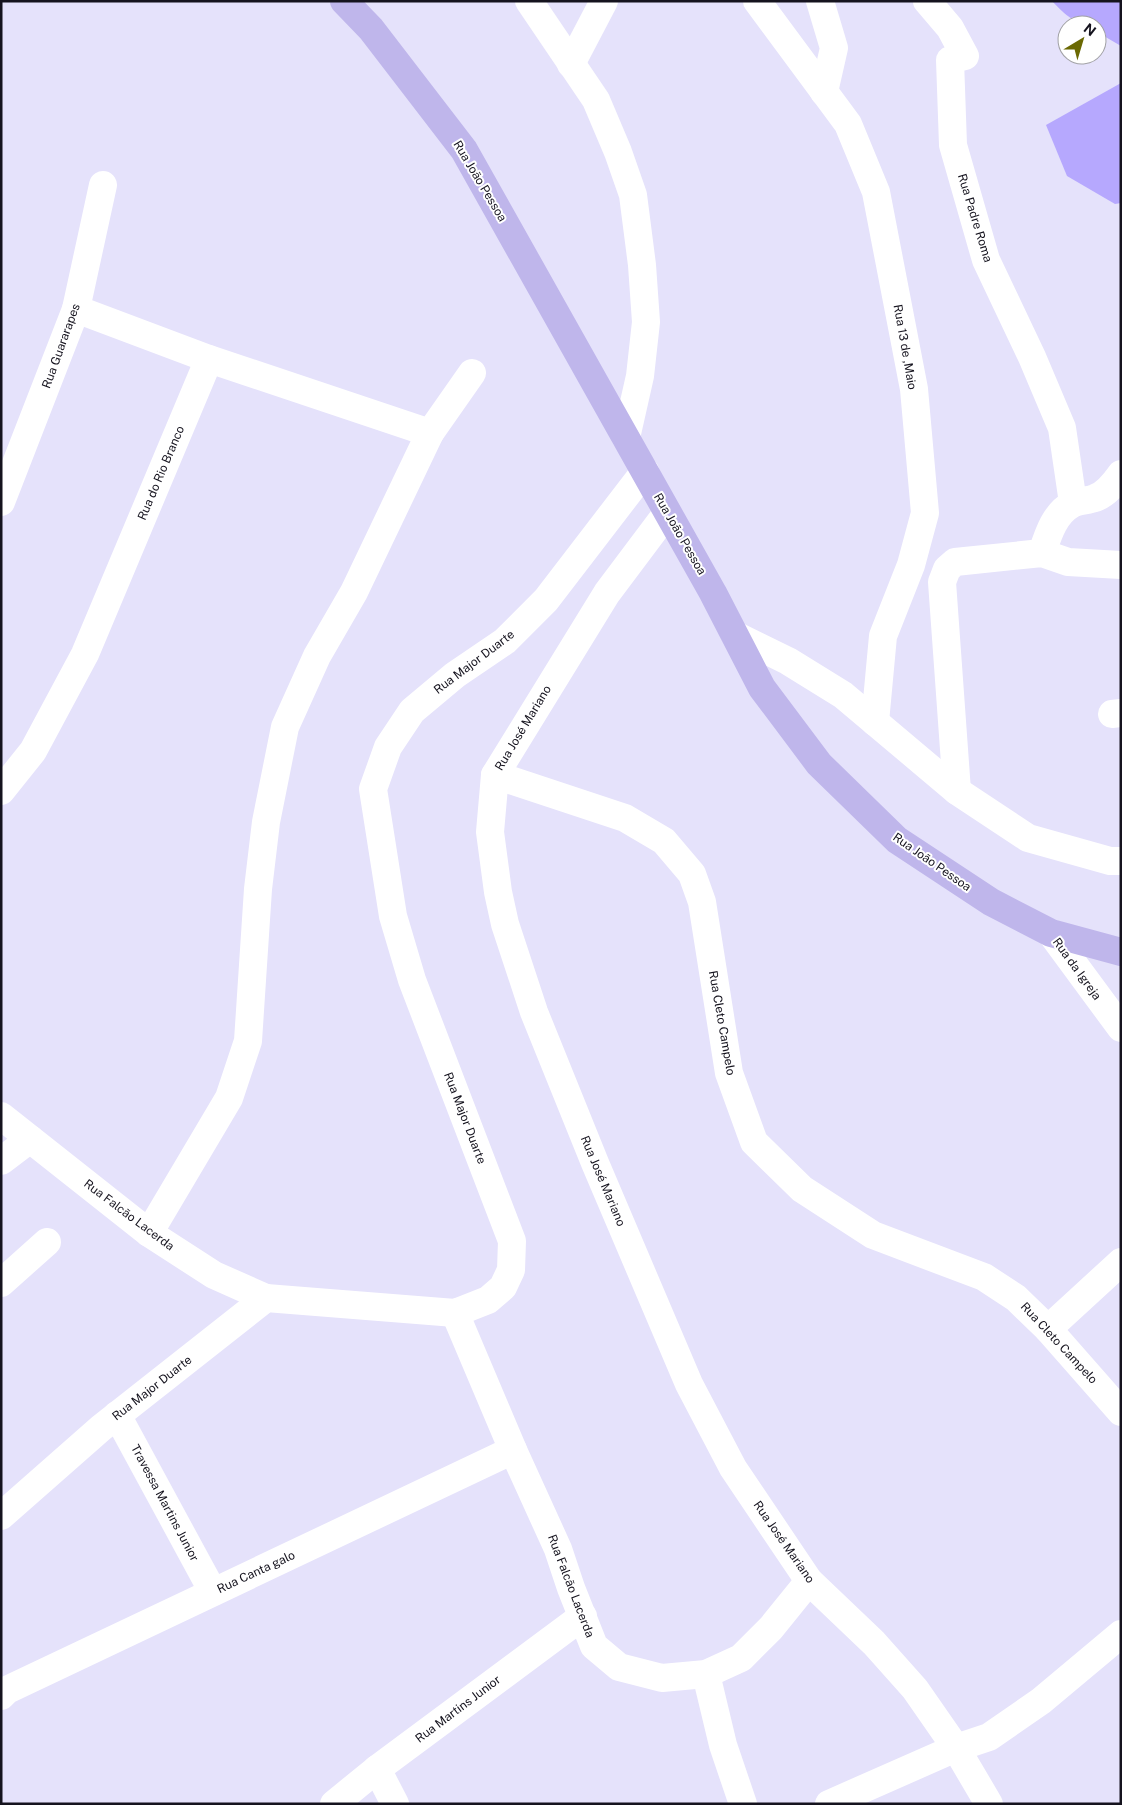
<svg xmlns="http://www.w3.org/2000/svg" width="1122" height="1805" font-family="'Public Sans',sans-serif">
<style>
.forest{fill:#b6a8fe}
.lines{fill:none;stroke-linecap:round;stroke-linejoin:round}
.minor{stroke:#fff;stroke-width:28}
.major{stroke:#bfb6eb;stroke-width:28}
.labels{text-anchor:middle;stroke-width:4;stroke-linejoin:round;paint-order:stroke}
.street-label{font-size:12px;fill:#15131e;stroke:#fff}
</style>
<rect width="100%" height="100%" fill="#e5e2fb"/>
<g class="forest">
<path d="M1052,1H1121V46L1097,32V25C1076,25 1066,16 1052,1Z"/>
<polygon points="1121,83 1121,203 1115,204 1067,176 1046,125"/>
</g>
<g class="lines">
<g class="minor">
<polyline points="529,1 596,100 618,152 633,195 642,265 646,322 640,376 626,438"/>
<polyline points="757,1 848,124 876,192 914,389 925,513 911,565 883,636 875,722"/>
<polyline points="820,1 834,48 824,92"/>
<polyline points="927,1 950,28 965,56 950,60 953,145 986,260 1032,357 1062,428 1073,503"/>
<polyline points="571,64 604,1"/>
<polyline points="76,309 209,359"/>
<polyline points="1,502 76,309 103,185"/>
<polyline points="667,513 607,593 495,775 490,832 498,892 505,924 534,1012 595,1163 689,1384 733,1468 809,1581 874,1643 915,1689 956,1748 989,1804"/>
<path d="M1042,553C1048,535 1054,514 1072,504C1079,500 1088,501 1095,498C1106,494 1114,484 1121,474"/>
<polyline points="735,635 788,661 843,695 957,791 1028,838 1110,861 1121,861"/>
<polyline points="1112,714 1121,713"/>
<polyline points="495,775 625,818 664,841 692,874 702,902 729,1073 754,1142 802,1189 873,1235 984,1277 1016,1298 1048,1329 1121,1412"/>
<polyline points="1,791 33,751 85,654 209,359 430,433"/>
<polyline points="957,791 942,582 947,569 955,562 1042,553 1068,562 1121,565"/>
<polyline points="1051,933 1121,1028"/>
<polyline points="1,1116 149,1233 214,1275 266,1298"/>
<polyline points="1,1161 30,1139"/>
<polyline points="149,1233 229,1098 248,1041 258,889 266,822 285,727 317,656 354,592 430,433 472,373"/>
<polyline points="1,1283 47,1242"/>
<polyline points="455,1313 513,1450 558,1549 571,1588 594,1646 619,1667 662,1678 706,1674 741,1658 771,1628 809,1581"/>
<polyline points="1048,1329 1121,1262"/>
<polyline points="117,1415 213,1592"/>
<polyline points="1,1516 101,1428 266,1298 455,1313 488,1300 503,1287 511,1270 512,1241 412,980 393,916 373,789 388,747 412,711 455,675 505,641 546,600 645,471"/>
<polyline points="706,1674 723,1745 743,1804"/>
<polyline points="1,1696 7,1690 513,1450"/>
<polyline points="377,1769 395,1804"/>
<polyline points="334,1804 377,1769 583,1616"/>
<polyline points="829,1804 956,1748 989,1737 1041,1701 1121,1634"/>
</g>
<polyline class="major" points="344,1 371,29 464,150 713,593 762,688 819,764 897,840 991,902 1051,933 1121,952"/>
</g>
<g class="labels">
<g class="street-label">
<text transform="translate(480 181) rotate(59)" y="4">Rua João Pessoa</text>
<text transform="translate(975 218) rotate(73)" y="4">Rua Padre Roma</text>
<text transform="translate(61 346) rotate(-70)" y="4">Rua Guararapes</text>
<text transform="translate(905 347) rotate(80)" y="4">Rua 13 de ,Maio</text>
<text transform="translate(161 473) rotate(-67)" y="4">Rua do Rio Branco</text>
<text transform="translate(680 534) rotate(60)" y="4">Rua João Pessoa</text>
<text transform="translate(474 662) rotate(-37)" y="4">Rua Major Duarte</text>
<text transform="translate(523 728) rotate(-59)" y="4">Rua José Mariano</text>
<text transform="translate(932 862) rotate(35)" y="4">Rua João Pessoa</text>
<text transform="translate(1077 969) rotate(54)" y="4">Rua da Igreja</text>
<text transform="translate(722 1023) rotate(80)" y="4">Rua Cleto Campelo</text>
<text transform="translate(465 1118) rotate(69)" y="4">Rua Major Duarte</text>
<text transform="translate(603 1181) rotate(67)" y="4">Rua José Mariano</text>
<text transform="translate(129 1215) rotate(37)" y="4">Rua Falcão Lacerda</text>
<text transform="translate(1059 1343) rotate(47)" y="4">Rua Cleto Campelo</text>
<text transform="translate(152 1388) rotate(-38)" y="4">Rua Major Duarte</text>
<text transform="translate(165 1503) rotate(62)" y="4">Travessa Martins Junior</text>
<text transform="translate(784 1542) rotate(55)" y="4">Rua José Mariano</text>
<text transform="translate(256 1572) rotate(-25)" y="4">Rua Canta galo</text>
<text transform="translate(571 1586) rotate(69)" y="4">Rua Falcão Lacerda</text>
<text transform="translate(458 1709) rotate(-37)" y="4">Rua Martins Junior</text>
</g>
</g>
<rect width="1122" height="1805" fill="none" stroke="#15131e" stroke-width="5"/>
<g transform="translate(1082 40) rotate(38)"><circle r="24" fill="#ffffff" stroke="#a1a1a5"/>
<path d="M0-4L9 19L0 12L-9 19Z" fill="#6b6903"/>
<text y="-8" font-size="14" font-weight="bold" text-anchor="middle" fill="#15131e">N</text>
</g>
</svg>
